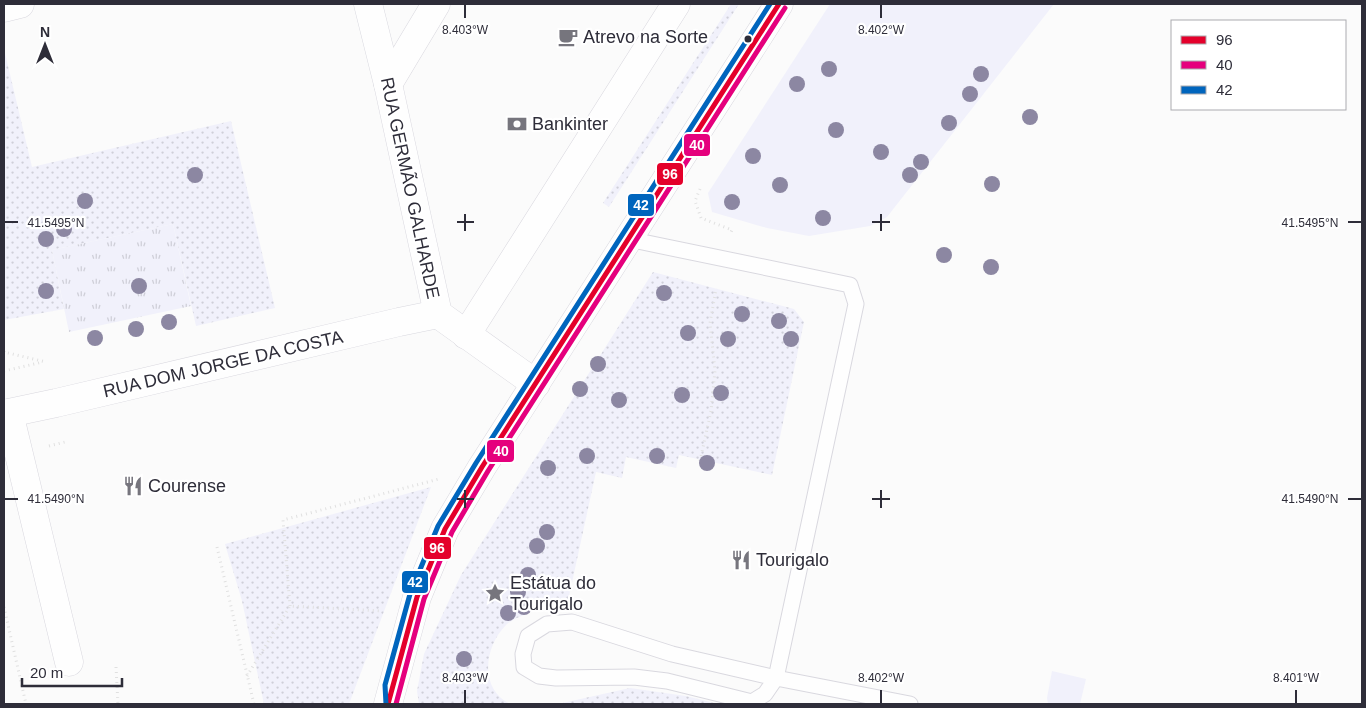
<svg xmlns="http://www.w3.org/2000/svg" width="1366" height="708" font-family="Arial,sans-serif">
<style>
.grass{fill:url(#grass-dots)}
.park{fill:url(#park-tufts)}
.garden{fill:#f1f1fb}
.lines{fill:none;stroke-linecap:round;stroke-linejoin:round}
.service-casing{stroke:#d9d8df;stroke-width:17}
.minor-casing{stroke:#d9d8df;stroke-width:29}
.tertiary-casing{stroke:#d9d8df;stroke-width:29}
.path{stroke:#e0e0e0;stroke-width:3;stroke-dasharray:1 4;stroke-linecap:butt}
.service{stroke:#fefefe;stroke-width:15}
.minor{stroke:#fefefe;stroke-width:28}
.tertiary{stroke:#fefefe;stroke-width:28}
.bus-1-casing{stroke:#fff;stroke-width:9}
.bus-2-casing{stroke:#fff;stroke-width:9}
.bus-3-casing{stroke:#fff;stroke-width:9}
.bus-1{stroke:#e4002b;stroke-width:5}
.bus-2{stroke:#e5007d;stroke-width:5}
.bus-3{stroke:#0065bd;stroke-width:5}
.tree{fill:#8c87a2}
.ticks{fill:none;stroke:#2e2d39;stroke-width:2}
.bus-dot{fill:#2e2d39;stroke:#fff;stroke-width:2}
.labels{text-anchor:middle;stroke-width:4.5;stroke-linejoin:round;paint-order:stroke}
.poi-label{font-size:18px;fill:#2e2d39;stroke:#fff;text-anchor:start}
.street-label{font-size:18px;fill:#2e2d39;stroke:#fff}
.ticks-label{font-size:12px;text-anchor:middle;fill:#2e2d39;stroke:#fff;stroke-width:4.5;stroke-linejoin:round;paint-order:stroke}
.line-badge{stroke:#fff;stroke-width:2}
.badge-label{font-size:14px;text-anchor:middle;font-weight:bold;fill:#fff}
</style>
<defs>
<pattern id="grass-dots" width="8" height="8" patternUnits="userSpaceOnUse" patternTransform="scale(1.25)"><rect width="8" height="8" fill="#f1f1fb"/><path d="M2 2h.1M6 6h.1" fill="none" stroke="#cfcfd8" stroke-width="1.8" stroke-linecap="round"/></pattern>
<pattern id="park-tufts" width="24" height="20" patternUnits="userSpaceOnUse" patternTransform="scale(1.25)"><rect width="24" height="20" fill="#f1f1fb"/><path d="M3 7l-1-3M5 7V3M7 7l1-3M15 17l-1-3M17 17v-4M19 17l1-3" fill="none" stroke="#cfcfd8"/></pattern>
</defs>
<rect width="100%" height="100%" fill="#fbfbfb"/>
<g class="grass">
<polygon points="731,4 739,4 609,207 603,203"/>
<polygon points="4,49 32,167 231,121 275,308 196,326 173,224 52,250 64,309 4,320"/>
<path d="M653,272L794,309L804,322L772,475L679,455L676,468L626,457L622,478L596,472L566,610C559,609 551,606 544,607C538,607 531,612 526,614C520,617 511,620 506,625C484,647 479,689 510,704H419L417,691L424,654L461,575Z"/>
<polygon points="431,487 349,704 264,704 242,601 225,544"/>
<polygon points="630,688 686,696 718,704 558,704"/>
</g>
<polygon class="park" points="173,224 191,306 69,332 52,250"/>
<g class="garden">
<polygon points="830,4 1054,4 887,217 870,226 809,236 767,228 712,212 708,193"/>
<polygon points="1052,671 1086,679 1080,704 1048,704 1047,698"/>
</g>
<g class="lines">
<defs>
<g id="service">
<polyline points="628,239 850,285 856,304 776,678 910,704"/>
<polygon points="572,622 672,654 776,678 765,694 752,702 667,681 634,677 556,678 539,676 524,667 523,654 528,636 547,624"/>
</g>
<g id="minor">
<polyline points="368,4 388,84 438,314 536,384"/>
<polyline points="4,8 20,4"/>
<polyline points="388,84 436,4"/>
<polyline points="466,335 676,4"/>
<polyline points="9,413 69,662"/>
<polyline points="4,414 56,403 399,322 438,314"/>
</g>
<polyline id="tertiary" points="388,704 417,597 445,529 482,467 779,4"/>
</defs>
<use href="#service" class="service-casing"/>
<use href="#minor" class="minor-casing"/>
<use href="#tertiary" class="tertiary-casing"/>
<g class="path">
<polyline points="700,189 695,201 701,218 732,230 730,234"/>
<polyline points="4,351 4,352 46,362"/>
<polyline points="4,371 43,362"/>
<polyline points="49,446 65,442"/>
<polyline points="700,461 711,411 715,371 710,323 716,289"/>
<polyline points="217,547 254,704"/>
<polyline points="290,606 283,520 439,479"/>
<polyline points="4,607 26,704"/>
<polyline points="116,667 118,704"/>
<polyline points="247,676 290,606 381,611"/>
</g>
<use href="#service" class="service"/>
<use href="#minor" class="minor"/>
<use href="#tertiary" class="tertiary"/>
<defs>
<polyline id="bus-1" points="388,704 417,597 445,529 482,467 779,4"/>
<polyline id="bus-2" points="396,704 424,599 452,532 488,471 785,8"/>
<polyline id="bus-3" points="386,704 385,685 410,594 438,526 476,463 770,4"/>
</defs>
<use href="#bus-1" class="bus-1-casing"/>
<use href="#bus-2" class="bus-2-casing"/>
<use href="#bus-3" class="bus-3-casing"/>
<use href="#bus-1" class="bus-1"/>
<use href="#bus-2" class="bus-2"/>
<use href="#bus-3" class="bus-3"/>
</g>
<g class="tree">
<circle cx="829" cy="69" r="8"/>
<circle cx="981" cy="74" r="8"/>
<circle cx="797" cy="84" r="8"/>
<circle cx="970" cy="94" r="8"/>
<circle cx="1030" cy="117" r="8"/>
<circle cx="949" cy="123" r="8"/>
<circle cx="836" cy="130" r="8"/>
<circle cx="881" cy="152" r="8"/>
<circle cx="753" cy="156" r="8"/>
<circle cx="921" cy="162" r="8"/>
<circle cx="195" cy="175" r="8"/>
<circle cx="910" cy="175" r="8"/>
<circle cx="992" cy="184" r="8"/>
<circle cx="780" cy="185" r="8"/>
<circle cx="85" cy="201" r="8"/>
<circle cx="732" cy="202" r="8"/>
<circle cx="823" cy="218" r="8"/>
<circle cx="64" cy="229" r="8"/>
<circle cx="46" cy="239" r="8"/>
<circle cx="944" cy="255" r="8"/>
<circle cx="991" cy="267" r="8"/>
<circle cx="139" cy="286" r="8"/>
<circle cx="46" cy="291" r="8"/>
<circle cx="664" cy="293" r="8"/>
<circle cx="742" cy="314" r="8"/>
<circle cx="779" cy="321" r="8"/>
<circle cx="169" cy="322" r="8"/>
<circle cx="136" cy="329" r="8"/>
<circle cx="688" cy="333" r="8"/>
<circle cx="95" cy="338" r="8"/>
<circle cx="728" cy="339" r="8"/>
<circle cx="791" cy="339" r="8"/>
<circle cx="598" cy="364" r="8"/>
<circle cx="580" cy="389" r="8"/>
<circle cx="721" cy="393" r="8"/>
<circle cx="682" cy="395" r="8"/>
<circle cx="619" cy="400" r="8"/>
<circle cx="587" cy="456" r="8"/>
<circle cx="657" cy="456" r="8"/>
<circle cx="707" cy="463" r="8"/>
<circle cx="548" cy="468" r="8"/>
<circle cx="547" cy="532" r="8"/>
<circle cx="537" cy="546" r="8"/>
<circle cx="528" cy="575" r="8"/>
<circle cx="518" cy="592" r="8"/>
<circle cx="524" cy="607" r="8"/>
<circle cx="508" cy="613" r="8"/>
<circle cx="464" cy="659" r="8"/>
</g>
<path class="ticks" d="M465,5V18M881,5V18M465,214V231M881,214V231M5,222H18M457,222H474M872,222H890M1348,222H1361M465,490V508M881,490V508M5,499H18M457,499H474M872,499H890M1348,499H1361M465,690V703M881,690V703M1296,690V703"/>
<defs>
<symbol id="cafe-bare" viewBox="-9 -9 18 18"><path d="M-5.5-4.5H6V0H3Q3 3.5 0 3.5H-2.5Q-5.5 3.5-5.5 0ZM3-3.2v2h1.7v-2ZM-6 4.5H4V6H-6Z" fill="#76757d" stroke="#fff" stroke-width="2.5" paint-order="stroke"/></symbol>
<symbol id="bank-bare" viewBox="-9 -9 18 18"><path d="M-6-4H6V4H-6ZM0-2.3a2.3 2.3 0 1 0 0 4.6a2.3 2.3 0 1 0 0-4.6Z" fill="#76757d" stroke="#fff" stroke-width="2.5" paint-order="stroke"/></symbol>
<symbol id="restaurant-bare" viewBox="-9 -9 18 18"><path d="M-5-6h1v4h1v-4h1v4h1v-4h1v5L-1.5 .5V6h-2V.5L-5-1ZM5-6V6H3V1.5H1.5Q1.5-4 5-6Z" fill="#76757d" stroke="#fff" stroke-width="2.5" paint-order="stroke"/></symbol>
<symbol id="sight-bare" viewBox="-9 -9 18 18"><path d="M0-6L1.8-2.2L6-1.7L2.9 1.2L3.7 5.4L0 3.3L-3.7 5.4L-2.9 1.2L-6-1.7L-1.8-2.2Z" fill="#76757d" stroke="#fff" stroke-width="2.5" paint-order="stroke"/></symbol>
</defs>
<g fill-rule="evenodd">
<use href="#cafe-bare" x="554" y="23" width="28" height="28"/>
<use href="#bank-bare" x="503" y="110" width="28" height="28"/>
<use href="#restaurant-bare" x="119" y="472" width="28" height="28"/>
<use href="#restaurant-bare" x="727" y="546" width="28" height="28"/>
<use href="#sight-bare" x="481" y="579" width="28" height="28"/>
</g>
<circle class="bus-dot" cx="748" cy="39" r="4.5"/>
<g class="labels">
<g class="poi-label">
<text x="583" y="43">Atrevo na Sorte</text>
<text x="532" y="130">Bankinter</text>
<text x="148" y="492">Courense</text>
<text x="756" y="566">Tourigalo</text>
<text x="510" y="589">Estátua do<tspan x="510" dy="21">Tourigalo</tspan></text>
</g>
<g class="street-label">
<text transform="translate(410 188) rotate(78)" y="6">RUA GERMÃO GALHARDE</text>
<text transform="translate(223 364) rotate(-13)" y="6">RUA DOM JORGE DA COSTA</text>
</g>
</g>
<g class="ticks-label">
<text x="465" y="34">8.403°W</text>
<text x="881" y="34">8.402°W</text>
<text x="56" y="227">41.5495°N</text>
<text x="1310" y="227">41.5495°N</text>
<text x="56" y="503">41.5490°N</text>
<text x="1310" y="503">41.5490°N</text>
<text x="465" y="682">8.403°W</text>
<text x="881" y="682">8.402°W</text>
<text x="1296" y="682">8.401°W</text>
</g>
<g class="line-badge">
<rect x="683" y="133" width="28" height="24" rx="5" fill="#e5007d"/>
<rect x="656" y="162" width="28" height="24" rx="5" fill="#e4002b"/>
<rect x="627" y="193" width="28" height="24" rx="5" fill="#0065bd"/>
<rect x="486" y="439" width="29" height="24" rx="5" fill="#e5007d"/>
<rect x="423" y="536" width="29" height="24" rx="5" fill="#e4002b"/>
<rect x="401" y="570" width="28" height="24" rx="5" fill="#0065bd"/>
</g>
<g class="badge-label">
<text x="697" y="150">40</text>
<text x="670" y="179">96</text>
<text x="641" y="210">42</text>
<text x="501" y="456">40</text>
<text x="437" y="553">96</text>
<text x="415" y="587">42</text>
</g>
<rect width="1366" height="708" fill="none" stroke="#2e2d39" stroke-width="10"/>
<rect x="1171" y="20" width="175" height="90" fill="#ffffff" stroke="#ababb0"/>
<rect x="1181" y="36" width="25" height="8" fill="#e4002b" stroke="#ababb0"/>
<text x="1216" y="45" font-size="15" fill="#2e2d39">96</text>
<rect x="1181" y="61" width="25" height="8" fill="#e5007d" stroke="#ababb0"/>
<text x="1216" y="70" font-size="15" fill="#2e2d39">40</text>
<rect x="1181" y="86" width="25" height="8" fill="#0065bd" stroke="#ababb0"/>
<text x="1216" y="95" font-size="15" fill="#2e2d39">42</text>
<g transform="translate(45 45)" stroke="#ffffff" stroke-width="4" paint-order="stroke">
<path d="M0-4L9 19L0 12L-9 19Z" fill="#2e2d39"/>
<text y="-8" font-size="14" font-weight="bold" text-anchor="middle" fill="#2e2d39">N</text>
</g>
<path d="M22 678v8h100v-8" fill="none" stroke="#2e2d39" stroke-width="2.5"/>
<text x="30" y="678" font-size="15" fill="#2e2d39" stroke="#ffffff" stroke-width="4" paint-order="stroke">20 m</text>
</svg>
